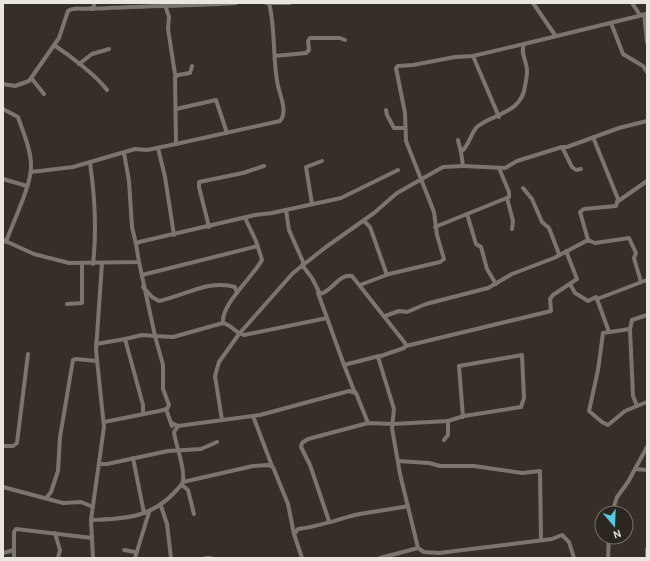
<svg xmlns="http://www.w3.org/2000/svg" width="650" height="561" font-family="Karla,sans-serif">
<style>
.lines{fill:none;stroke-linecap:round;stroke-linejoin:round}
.minor{stroke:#7c756d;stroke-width:4}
</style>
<rect width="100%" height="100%" fill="#352f28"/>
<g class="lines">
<g class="minor">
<polyline points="266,3 290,3"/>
<polyline points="533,3 555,35"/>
<polyline points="632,3 640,15"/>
<polyline points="165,5 169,17 168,29 175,74"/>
<path d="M91,9C140,6 188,6 236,3"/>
<polyline points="644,14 647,42"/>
<polyline points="611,23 623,54 643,66 647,72"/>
<path d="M54,45C69,55 97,76 107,90"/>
<polyline points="275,56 306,53 309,50 308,41 310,38 340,38 345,40"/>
<polyline points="473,56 499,117"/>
<polyline points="79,64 92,54 109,49"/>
<polyline points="32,79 44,94"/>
<path d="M3,84L15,86L29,81L59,38L68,11C77,5 86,12 94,7V3"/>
<path d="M3,109L18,117C23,132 31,149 31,165C32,184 13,222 6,242"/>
<polyline points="176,109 216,100 227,133"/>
<polyline points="386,110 387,115 394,128 405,128"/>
<polyline points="458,140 461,152"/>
<polyline points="176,144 175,77 178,75 190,73 192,66"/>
<polyline points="562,147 572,167 576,170 581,169"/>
<polyline points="158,148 165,177 174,235"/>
<polyline points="124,153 129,181 132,227 136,244"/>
<path d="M90,163C95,197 97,229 93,264"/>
<polyline points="463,166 505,168 517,161 562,147 567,147 619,128 647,121"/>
<path d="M31,172L73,167L135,149L147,150L176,144L280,121C288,112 280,95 278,86C272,58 276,30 269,3"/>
<polyline points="3,179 27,186"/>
<polyline points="523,188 532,199 542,222 549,228 559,254"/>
<polyline points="507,198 513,221 512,229"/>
<polyline points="617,202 647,181"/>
<polyline points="312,204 306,167 322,161"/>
<polyline points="286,210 289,230 304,264"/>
<polyline points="467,214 476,244 481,247 487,269 496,284"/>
<polyline points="364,221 370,227 387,275"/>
<polyline points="209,227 199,187 199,182 243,173 264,166"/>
<polyline points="435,227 509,197 509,192 499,168"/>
<polyline points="3,240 34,254 69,263 139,262 136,244 139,242 255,215 272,213 341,198 398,170"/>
<polyline points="588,240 580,212 584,209 616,206 618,199 593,137"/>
<path d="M139,262L155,336L173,337L223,323C232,325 235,333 244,335L327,318"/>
<path d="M302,265L312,278L320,294C332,292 339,273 352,276L405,343L406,346L404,348L378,357L394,409L392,428L400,474L418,548L424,552L439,553L552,539L562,535L569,542L574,558"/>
<polyline points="142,275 258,246"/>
<polyline points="570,284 575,293 588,301 596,297 597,299"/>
<polyline points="360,285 389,274 440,262 444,259 437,235 434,212 406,141 405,113 396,68 398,66 413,65 455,57 473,56 524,44"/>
<path d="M143,287L152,297L159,301C184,296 209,279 235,287L237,293"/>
<polyline points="318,293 344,365 379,356"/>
<polyline points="67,304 82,303 82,264"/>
<polyline points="647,315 632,320 630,329 633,396 637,406 647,402"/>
<polyline points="385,316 399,311 407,312 426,304 488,288 512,274 554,258 588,240 595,243 629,238 636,253 634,258 641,282"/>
<path d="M223,323C221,304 252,278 262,260L256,241L245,218"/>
<polyline points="630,329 603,333 598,370 589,411 602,422 608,425 625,411 637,406"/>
<polyline points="609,332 597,299 647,280"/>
<polyline points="96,344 125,339 143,405 143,414"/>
<polyline points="406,346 551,311 550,299 553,295 577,279 566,251"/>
<polyline points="344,365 355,393"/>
<polyline points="166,409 172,426"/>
<polyline points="253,416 272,466"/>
<path d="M222,420L215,376L219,362L239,334L293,273L326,247L374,213L397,193L443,167L463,166L461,152C470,145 470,133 478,126C493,114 522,113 525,86C526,81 527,75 527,71C527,61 520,54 524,44L647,14"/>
<polyline points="104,422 159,411 167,409 169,405 163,389 163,365 155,336 142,335 125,339"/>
<polyline points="172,423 178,426 260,415 349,391 356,393 368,423"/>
<polyline points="444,440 448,435 448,421"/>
<polyline points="3,446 13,446 17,443 28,354"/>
<polyline points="133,458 144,513"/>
<polyline points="398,461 429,463 440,466 474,466 522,473 540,471 541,540"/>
<polyline points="99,464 107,464 168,451 201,449 217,442"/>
<polyline points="635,469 647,470"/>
<polyline points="183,482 253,466 268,465 273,467 288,504 294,534 302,558"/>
<polyline points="182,485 188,490 194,514"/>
<polyline points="3,487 63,503 81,502 93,507"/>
<polyline points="46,498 51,492 58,471 60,437 73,360 76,359 97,361"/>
<polyline points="161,506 167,524 171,558"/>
<polyline points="612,513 617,497 628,482 647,447"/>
<path d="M91,520C124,519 150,518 174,493C177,489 182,486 183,481C185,466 176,447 174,432L178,426"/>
<polyline points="329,521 310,465 301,447 302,443 308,439 368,423 393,424 448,421 464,416 521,407 524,398 522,355 459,366 463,417"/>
<polyline points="55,533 60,550 58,558"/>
<path d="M294,534L298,529C317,527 336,520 355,515C372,511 390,510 408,506"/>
<polyline points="647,549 647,556"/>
<polyline points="124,550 135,552"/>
<polyline points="3,553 14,550"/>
<polyline points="14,558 14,532 16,529 92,538"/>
<polyline points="93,558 91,520 104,427 96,350 102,263"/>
<polyline points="135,558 149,512"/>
<polyline points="205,558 211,558"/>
<polyline points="380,558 418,548"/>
<polyline points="608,558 609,537"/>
</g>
</g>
<rect width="650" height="561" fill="none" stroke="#e9e5e1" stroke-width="8"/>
<g transform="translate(614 525) rotate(161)"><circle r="19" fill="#2b261f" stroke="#77726d"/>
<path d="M0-3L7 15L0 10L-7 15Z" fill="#56c9e0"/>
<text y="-6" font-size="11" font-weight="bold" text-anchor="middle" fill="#e9e5e1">N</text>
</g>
</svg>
